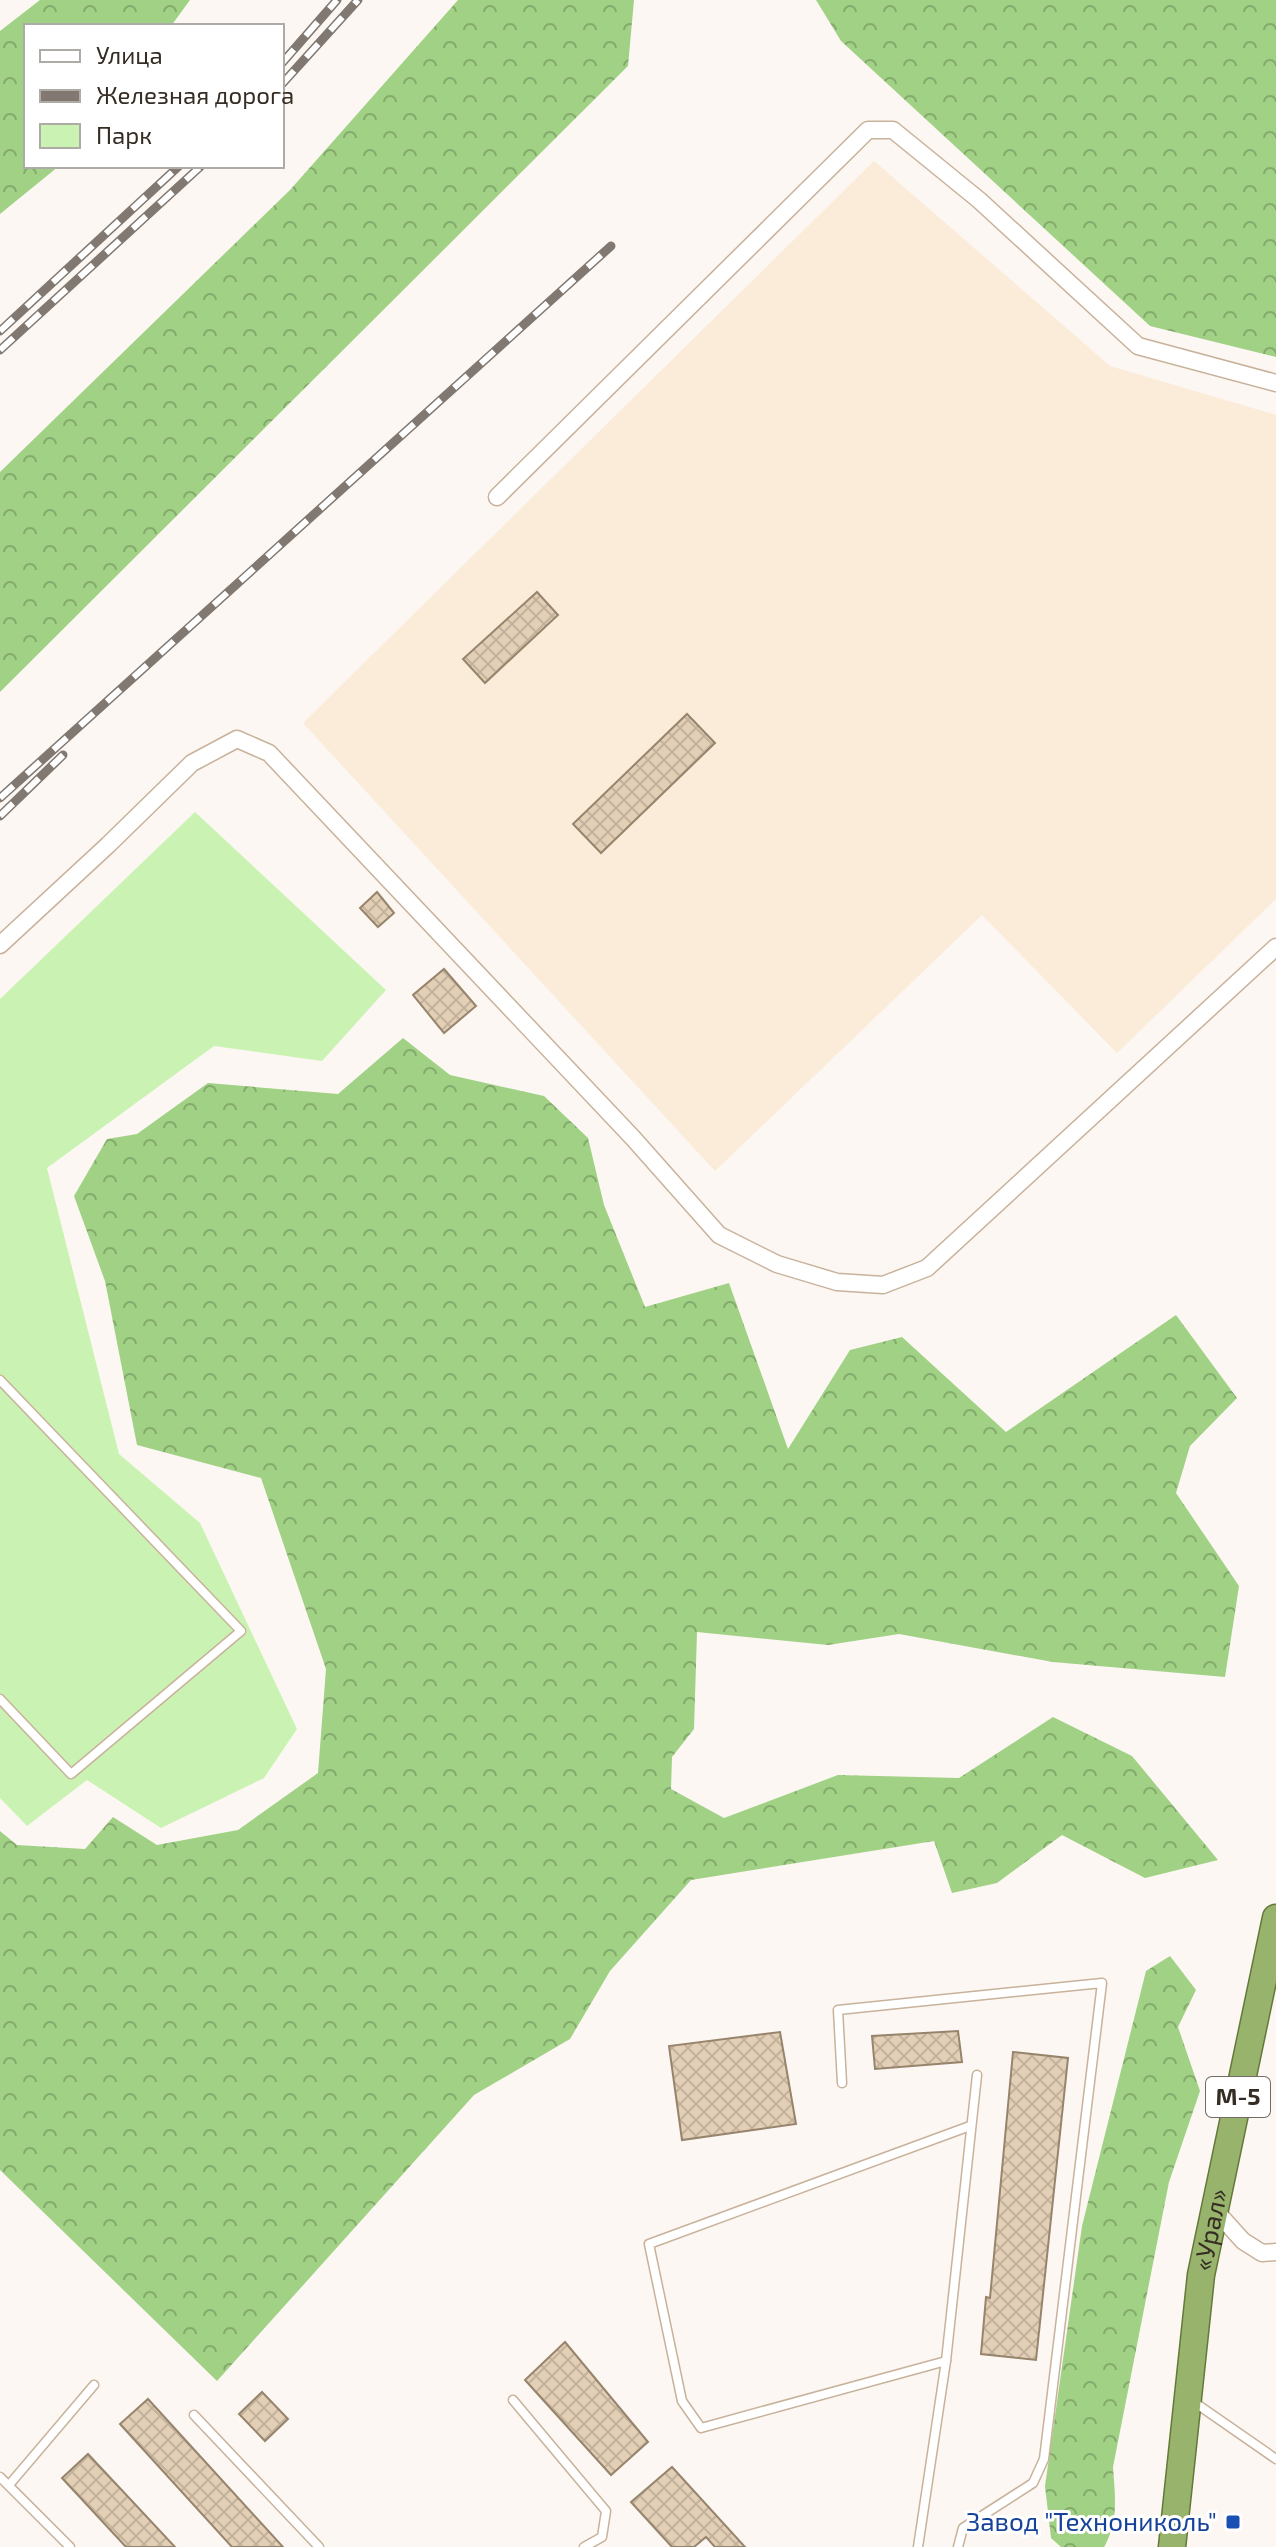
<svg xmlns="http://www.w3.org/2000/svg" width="1276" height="2547" font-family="'Exo 2',sans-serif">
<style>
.industrial{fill:#fbebd9}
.green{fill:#caf3b3}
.forest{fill:url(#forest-crowns)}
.building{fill:url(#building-cross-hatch);stroke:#97846c;stroke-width:2}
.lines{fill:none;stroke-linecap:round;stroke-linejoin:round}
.service-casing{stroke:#c8b29b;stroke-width:11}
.minor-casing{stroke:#c8b29b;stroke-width:19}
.trunk-casing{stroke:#64783a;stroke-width:29}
.service{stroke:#fff;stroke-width:8}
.minor{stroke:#fff;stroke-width:16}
.trunk{stroke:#98b46c;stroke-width:26}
.rail-casing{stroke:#807871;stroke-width:9}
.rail{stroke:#fff;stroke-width:6;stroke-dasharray:18;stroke-linecap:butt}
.transit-dot{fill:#1a4fb4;stroke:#fff;stroke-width:3}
.labels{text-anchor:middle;stroke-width:6;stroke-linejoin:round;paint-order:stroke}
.shield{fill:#fff;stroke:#726b65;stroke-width:2}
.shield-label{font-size:24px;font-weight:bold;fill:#352c23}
.street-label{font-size:26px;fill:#352c23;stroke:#fff}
.transit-label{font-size:26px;fill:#164399;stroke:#fff;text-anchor:end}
</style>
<defs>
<pattern id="forest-crowns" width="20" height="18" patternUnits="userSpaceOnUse" patternTransform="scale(2)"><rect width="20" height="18" fill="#a0d184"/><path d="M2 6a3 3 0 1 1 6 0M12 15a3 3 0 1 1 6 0" fill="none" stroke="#83aa6c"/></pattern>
<pattern id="building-cross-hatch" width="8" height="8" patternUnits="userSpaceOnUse" patternTransform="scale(2)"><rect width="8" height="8" fill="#e3cfb6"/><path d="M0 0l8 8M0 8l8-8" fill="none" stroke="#c3b29c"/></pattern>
</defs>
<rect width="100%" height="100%" fill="#fcf7f2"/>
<polygon class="industrial" points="874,161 1110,366 1276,415 1276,899 1117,1053 982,915 715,1171 303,723"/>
<polygon class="green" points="195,812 386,990 322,1061 214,1046 47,1168 119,1454 200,1523 297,1729 264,1778 161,1828 87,1780 27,1826 0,1798 0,999"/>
<g class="forest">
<polygon points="40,0 190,0 171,26 26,26 26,166 59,166 0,214 0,31"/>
<polygon points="458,0 634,0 628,66 0,692 0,472 290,190"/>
<polygon points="816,0 1276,0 1276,357 1150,326 841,41"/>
<polygon points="403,1038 450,1075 544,1096 588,1138 604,1205 645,1307 729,1283 788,1449 850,1350 902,1337 1006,1432 1176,1315 1237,1398 1190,1446 1176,1493 1239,1586 1225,1677 1053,1662 899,1634 828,1645 697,1632 694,1729 672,1757 671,1789 724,1818 838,1775 959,1778 1053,1717 1132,1756 1218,1860 1145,1878 1062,1835 997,1883 952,1893 934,1841 691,1880 610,1971 570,2039 474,2095 217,2381 0,2170 0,1831 17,1845 85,1849 113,1817 157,1845 238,1830 318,1773 326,1669 261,1478 137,1445 105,1281 74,1196 107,1139 137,1134 208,1083 338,1094"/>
<path d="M1170,1956L1196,1990L1178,2027L1200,2091L1169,2182L1113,2467C1115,2496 1119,2521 1104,2547H1061L1051,2538L1045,2486L1082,2226L1146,1971Z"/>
</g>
<g class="building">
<polygon points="537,592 558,615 485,683 463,659"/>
<polygon points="687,714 715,743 601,853 573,824"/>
<polygon points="377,892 394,913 378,927 360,908"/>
<polygon points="444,969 476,1006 444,1033 413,995"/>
<polygon points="958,2031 962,2062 875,2069 872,2036"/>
<polygon points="780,2032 796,2124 682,2140 669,2046"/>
<polygon points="1013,2052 1068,2058 1036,2360 981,2354 986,2297 990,2298"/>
<polygon points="565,2342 648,2442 611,2475 525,2380"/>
<polygon points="262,2392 288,2419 265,2441 239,2414"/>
<polygon points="148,2399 283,2547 232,2547 120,2424"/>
<polygon points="88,2454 175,2547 126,2547 62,2478"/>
<polygon points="672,2467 745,2547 715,2547 706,2537 694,2547 672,2547 631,2502"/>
</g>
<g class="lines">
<defs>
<g id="service">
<polyline points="0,1380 241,1631 71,1774 0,1699"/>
<polyline points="842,2083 838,2010 1102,1983 1044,2459 1033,2483 963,2528 958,2547"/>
<polyline points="946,2361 701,2428 682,2401 649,2244 970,2126"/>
<polyline points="513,2400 606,2511 602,2537 584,2547"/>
<polyline points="1191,2400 1276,2459"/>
<polyline points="194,2415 319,2547"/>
<polyline points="0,2477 70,2547"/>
<polyline points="9,2485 94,2385"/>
<polyline points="918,2547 946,2361 977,2075"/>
</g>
<g id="minor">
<polyline points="497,497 868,130 893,130 979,200 1138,346 1276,383"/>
<polyline points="0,945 108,845 192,763 237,739 269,753 633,1138 719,1235 777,1264 837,1282 883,1285 927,1268 1276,947"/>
<polyline points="1215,2210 1243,2241 1262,2253 1276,2252"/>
</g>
<g id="trunk">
<path id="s1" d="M1172,2547L1201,2275L1276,1918"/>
</g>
</defs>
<use href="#service" class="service-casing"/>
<use href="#minor" class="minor-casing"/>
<use href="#trunk" class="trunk-casing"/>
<use href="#service" class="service"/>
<use href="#minor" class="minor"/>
<use href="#trunk" class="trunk"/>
<defs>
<g id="rail">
<polyline points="282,63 337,0"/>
<polyline points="282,84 358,0"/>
<polyline points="0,331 179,166"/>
<polyline points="0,350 201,166"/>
<polyline points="0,798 611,246"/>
<polyline points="0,816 63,755"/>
</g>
</defs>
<use href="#rail" class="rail-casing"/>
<use href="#rail" class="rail"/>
</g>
<rect class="transit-dot" x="1225" y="2514" width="16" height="16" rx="4"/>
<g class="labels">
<rect class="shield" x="1206" y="2077" width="64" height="40" rx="6"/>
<g class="shield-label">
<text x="1238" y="2105">М-5</text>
</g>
<g class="street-label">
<text dy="9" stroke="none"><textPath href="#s1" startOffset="320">«Урал»</textPath></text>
</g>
<g class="transit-label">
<text x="1217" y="2531">Завод "Технониколь"</text>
</g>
</g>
<rect x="24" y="24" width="260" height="144" fill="#ffffff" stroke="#aeaba7" stroke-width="2"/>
<rect x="40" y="50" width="40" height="12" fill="#ffffff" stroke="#aeaba7" stroke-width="2"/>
<text x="96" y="64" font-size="24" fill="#352c23">Улица</text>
<rect x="40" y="90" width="40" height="12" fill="#807871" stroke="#aeaba7" stroke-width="2"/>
<text x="96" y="104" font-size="24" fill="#352c23">Железная дорога</text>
<rect x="40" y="124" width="40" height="24" fill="#caf3b3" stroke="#aeaba7" stroke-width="2"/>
<text x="96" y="144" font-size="24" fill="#352c23">Парк</text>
</svg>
